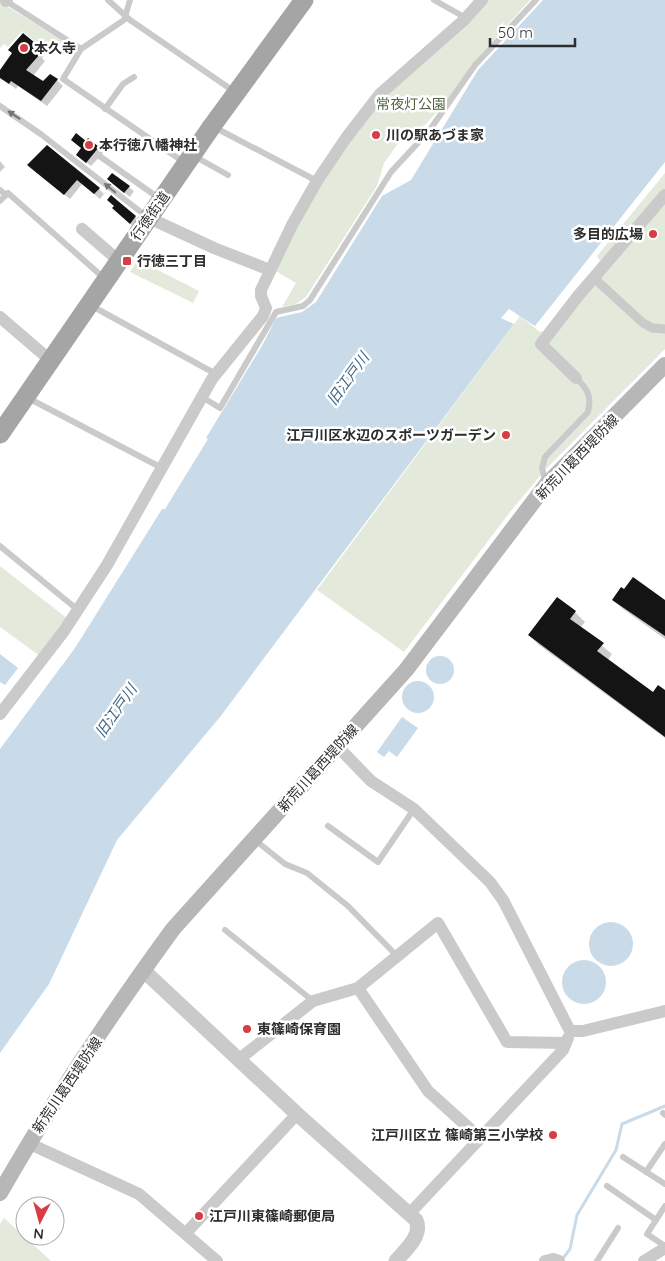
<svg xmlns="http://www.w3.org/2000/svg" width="665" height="1261" font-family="Quicksand,'Noto Sans JP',sans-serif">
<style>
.green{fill:#e3eadc}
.water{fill:#c9dbe8}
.shadow{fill:#0003}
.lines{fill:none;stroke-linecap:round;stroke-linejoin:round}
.stream{stroke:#c9dbe8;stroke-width:3}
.building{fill:#141414}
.service{stroke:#cacaca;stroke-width:6}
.pedestrian{stroke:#cacaca;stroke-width:9}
.minor{stroke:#cacaca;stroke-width:12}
.tertiary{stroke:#cacaca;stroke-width:15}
.secondary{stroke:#b7b7b7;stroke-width:16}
.primary{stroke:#a5a5a5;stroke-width:19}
.oneway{fill:#747474}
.poi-dot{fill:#d73d42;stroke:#fff;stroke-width:2}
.labels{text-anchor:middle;stroke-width:5;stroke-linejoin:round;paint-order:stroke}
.poi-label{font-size:14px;font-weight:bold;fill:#2d2d2d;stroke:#fff;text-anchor:start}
.park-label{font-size:14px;fill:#4f653e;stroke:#fff}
.street-label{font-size:14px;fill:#2d2d2d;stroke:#fff}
.water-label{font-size:15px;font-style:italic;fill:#426a88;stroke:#fff}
</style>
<rect width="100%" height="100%" fill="#fff"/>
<g class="green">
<polygon points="487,0 530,0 471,65 450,97 426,124 400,141 384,163 377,186 306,297 296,304 282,307 296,283 274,270 295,227 337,158 380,99"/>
<polygon points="0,2 65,42 55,52 44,44 41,46 22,31 8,47 4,44 0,48"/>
<polygon points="665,173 665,349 545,470 510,512 404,652 317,590 520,316 540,332 544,331 600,261 597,256"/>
<polygon points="138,260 199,291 193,303 130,272"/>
<polygon points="0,566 68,619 40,656 0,627"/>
<polygon points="4,1218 51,1261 0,1261 0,1224"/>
</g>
<g class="water">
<polygon points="543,0 665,0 665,162 535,326 509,309 501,318 514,324 220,717 117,840 49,984 0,1053 0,749 75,648 162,509 165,509 208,439 206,438 263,344 276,318 302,312 316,302 382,196 411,180 478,70"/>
<polygon points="0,654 18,668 5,685 0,682"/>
<circle cx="440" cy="670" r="14"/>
<circle cx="418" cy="697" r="16"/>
<polygon points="402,717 418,728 397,757 389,751 384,757 377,752"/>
<circle cx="611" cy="944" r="22"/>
<circle cx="584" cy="982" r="22"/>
</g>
<g class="shadow">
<polygon points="39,48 45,54 42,58 45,61 33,76 43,83 57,80 63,86 47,106 18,86 16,89 0,77 0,72"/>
<polygon points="88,140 103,153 91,166 82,159"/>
<polygon points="47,147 99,189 104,194 100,199 82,184 70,199 33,170"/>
<polygon points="0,161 5,167 0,172"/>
<polygon points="112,175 134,191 130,197 113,184"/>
<polygon points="117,201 143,224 138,231 121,215"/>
<polygon points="613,600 665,602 665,639 623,609"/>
<polygon points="575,612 585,622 580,628 612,654 608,660 653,694 665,691 665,738 539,645 529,635"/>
</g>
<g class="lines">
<polyline class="stream" points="561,1261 570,1249 577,1215 616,1150 622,1124 665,1106"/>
</g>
<g class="building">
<polygon points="23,33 40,47 36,51 40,54 26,70 43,81 50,74 58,79 41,101 11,81 9,84 0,78 0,70 12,53 8,50"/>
<polygon points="76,133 86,141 88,138 99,147 86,163 76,155 81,148 71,140"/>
<polygon points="47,145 100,188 94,194 77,180 64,195 27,165"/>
<polygon points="112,173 130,186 124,193 107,179"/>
<polygon points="111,195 118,201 115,204 118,201 136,216 130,224 112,208 114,206 107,200"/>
<polygon points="633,577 665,600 665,636 612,600 621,587 624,589"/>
<polygon points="557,597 576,611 570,619 604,643 597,651 653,692 658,685 665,690 665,737 528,635"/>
</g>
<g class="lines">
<g class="service">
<polyline points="108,0 130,20 235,92"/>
<polyline points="130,0 124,20 81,49 63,79 185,163"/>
<polyline points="434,0 466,18"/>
<polyline points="6,1 81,49"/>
<polyline points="0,106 42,135 146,216"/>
<polyline points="105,109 123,84 134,77"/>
<polyline points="214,127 317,181"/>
<polyline points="98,155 160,199"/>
<polyline points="194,156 228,175"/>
<polyline points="0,190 6,195"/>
<polyline points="0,201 8,193 105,279"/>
<polyline points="90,305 216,374"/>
<polyline points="202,397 220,408 276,312 303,306 310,300 391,172 429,131 475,65 536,0"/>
<polyline points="28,398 162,468"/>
<path d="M546,484L542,468L545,457L588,412C592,397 588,389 576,378"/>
<polyline points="0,546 78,610"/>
<polyline points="328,826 378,862 414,809"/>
<polyline points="255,840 285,864 307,873 348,906 397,956"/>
<polyline points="225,930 313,1001"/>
<polyline points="663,1113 665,1115"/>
<polyline points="623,1157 665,1184"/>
<polyline points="646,1172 665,1144"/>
<polyline points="607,1186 656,1220"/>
<polyline points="665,1206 647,1234 665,1246"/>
<polyline points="597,1261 618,1228"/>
</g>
<polyline class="pedestrian" points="594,278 643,323 652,328 665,329"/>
<g class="minor">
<polyline points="6,1 7,0"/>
<polyline points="149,218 214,248 270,270"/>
<polyline points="82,229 119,261"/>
<polyline points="0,317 50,360"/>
<polyline points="576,378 541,344 578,296 665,195"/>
<polyline points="0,714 64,631 107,565 212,379 263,316 266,308 261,296 261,290 292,225 317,181 346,138 380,94 464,20 482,0"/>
<polyline points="337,746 371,781 414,809 490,882 503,900 570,1031 583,1031 665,1011"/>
<polyline points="358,988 428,1091 480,1138"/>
<polyline points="238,1060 313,1001 358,988 438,923 507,1042 566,1043"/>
<polyline points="28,1143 139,1194 217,1261"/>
<polyline points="410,1213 563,1050 568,1038"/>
<polyline points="186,1233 297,1114"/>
<polyline points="545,1261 553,1259 559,1261"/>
<polyline points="644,1261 665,1248"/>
</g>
<path class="tertiary" d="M143,970L297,1114L416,1220C423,1236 405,1250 396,1261"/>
<path class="secondary" d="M0,1193C52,1102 111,1014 173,929L406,670L546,485L665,365"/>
<polyline class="primary" points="0,434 212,126 304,0"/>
</g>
<defs><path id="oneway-solid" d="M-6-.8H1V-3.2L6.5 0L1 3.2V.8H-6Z" transform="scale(1.25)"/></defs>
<g class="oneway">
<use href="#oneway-solid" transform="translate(14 115) rotate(-146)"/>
<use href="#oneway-solid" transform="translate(110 188) rotate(-141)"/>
</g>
<g class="poi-dot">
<circle cx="24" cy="48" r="5"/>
<circle cx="376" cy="135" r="5"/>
<circle cx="89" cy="145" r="5"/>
<circle cx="653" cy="234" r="5"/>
<rect x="122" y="256" width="10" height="10" rx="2.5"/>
<circle cx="506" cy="435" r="5"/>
<circle cx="247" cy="1029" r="5"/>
<circle cx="553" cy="1135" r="5"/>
<circle cx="199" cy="1216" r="5"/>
</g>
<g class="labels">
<g class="poi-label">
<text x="34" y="53">本久寺</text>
<text x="386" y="140">川の駅あづま家</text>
<text x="99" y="150">本行徳八幡神社</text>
<text x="643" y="239" text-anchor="end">多目的広場</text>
<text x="137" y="266">行徳三丁目</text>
<text x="496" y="440" text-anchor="end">江戸川区水辺のスポーツガーデン</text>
<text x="257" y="1034">東篠崎保育園</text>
<text x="543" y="1140" text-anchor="end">江戸川区立 篠崎第三小学校</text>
<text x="209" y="1221">江戸川東篠崎郵便局</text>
</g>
<g class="park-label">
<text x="411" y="109">常夜灯公園</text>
</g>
<g class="street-label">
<text transform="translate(150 216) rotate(-55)" y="5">行徳街道</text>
<text transform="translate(577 457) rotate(-46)" y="5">新荒川葛西堤防線</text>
<text transform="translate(318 768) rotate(-48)" y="5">新荒川葛西堤防線</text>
<text transform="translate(67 1085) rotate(-56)" y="5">新荒川葛西堤防線</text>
</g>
<g class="water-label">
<text transform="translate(348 379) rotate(-54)" y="5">旧江戸川</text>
<text transform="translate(116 711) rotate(-55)" y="5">旧江戸川</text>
</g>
</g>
<g transform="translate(40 1221) rotate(186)"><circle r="24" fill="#ffffff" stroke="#ababab"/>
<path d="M0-4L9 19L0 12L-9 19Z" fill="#d73d42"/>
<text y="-8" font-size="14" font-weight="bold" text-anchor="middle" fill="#2d2d2d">N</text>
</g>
<path d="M490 38v8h85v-8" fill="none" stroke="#2d2d2d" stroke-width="2.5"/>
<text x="498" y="38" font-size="15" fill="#2d2d2d" stroke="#ffffff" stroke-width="4" paint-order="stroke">50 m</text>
</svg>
